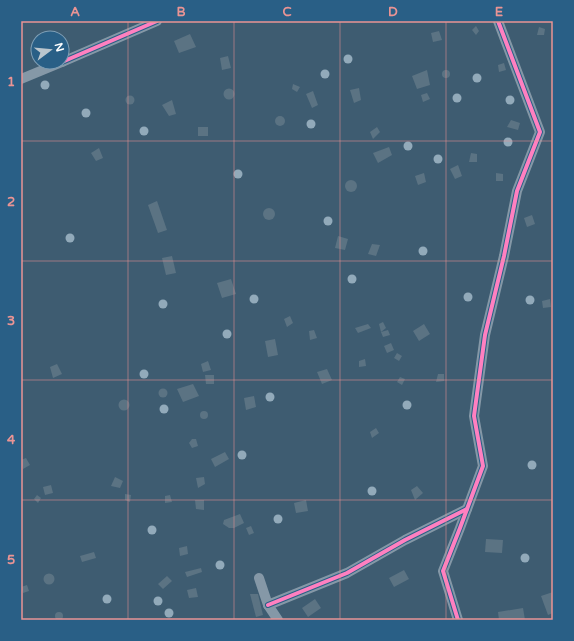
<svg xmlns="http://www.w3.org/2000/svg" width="574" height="641" font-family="'Varela Round',sans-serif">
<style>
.building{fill:#5b7383}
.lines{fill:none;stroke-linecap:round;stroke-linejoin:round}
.street{stroke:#8598a7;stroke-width:10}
.cycleway-casing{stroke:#295f86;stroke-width:6}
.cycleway{stroke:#ff80c0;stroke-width:4}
.tree{fill:#92aaba}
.grid{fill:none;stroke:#ea9494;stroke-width:1;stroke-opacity:0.55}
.neatline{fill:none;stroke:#ea9494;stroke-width:1.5}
.grid-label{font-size:13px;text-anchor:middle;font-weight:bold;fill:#ea9494}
</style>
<rect width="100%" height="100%" fill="#3e5c71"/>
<g class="building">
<polygon points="476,26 479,31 476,35 472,30"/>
<polygon points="539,27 545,29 544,35 537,35"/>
<polygon points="439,31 442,40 433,42 431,33"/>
<polygon points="190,34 196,47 179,53 174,41"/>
<polygon points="228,56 231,68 222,70 220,58"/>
<polygon points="504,63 506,70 499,72 498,65"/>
<circle cx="446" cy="74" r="4"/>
<polygon points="427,70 430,85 417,89 412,76"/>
<polygon points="293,84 300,87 297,92 292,89"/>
<polygon points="359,88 361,100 354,103 350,90"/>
<circle cx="229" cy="94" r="5.5"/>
<polygon points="313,91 318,105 312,108 306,94"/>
<polygon points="427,93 430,99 423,102 421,95"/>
<circle cx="130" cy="100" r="4.5"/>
<polygon points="172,100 176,114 169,116 162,105"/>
<circle cx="280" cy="121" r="5"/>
<polygon points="511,120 520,123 518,130 507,127"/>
<rect x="198" y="127" width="10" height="9"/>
<polygon points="377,127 380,132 373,139 370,132"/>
<polygon points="389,147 392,155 378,163 373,153"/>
<polygon points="99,148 103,158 96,161 91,153"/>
<polygon points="471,153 477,154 477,162 469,162"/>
<polygon points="458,165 462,176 455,179 450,169"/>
<polygon points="424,173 426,182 418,185 415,176"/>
<polygon points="496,173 503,174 503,181 496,181"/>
<circle cx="351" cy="186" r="6"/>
<polygon points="157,201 167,230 158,233 148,205"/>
<circle cx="269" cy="214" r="6"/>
<polygon points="532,215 535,224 527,227 524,218"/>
<polygon points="338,236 348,239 345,250 335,248"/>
<polygon points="372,244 380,245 376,256 368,254"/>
<polygon points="172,256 176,273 166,275 162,258"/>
<polygon points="231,279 236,294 222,298 217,283"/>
<polygon points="550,299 551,307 543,308 542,301"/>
<polygon points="290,316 293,323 287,327 284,319"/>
<polygon points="383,322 386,328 381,332 379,324"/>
<polygon points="368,324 371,328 358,333 355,328"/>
<polygon points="424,324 430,334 419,341 413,331"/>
<polygon points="314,330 317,338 310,340 309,331"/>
<polygon points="388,330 390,335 383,337 381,332"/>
<polygon points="275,339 278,355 268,357 265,341"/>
<polygon points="391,343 394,350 387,353 384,346"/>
<polygon points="397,353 402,356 399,361 394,358"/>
<polygon points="365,359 366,366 359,367 359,361"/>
<polygon points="208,361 211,370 203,372 201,364"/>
<polygon points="57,364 62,374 53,378 50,367"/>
<polygon points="327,369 332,380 322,384 317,372"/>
<polygon points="438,374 444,374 444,381 436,382"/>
<polygon points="205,375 214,375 214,384 206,384"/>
<polygon points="400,377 405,379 402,385 397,382"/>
<polygon points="193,384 199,396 183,402 177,389"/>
<circle cx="163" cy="393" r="4.5"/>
<polygon points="254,396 256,407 246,410 244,398"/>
<circle cx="124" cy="405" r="5.5"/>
<circle cx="204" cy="415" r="4"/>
<polygon points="376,428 379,433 372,438 370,432"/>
<polygon points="192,439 196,439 198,446 192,448 189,443"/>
<polygon points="225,452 229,459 215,467 211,459"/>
<polygon points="26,458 30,465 23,469 21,460"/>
<polygon points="115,477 123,481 120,488 111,486"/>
<polygon points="204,477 205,484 198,488 196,478"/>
<polygon points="51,485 53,493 45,495 43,487"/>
<polygon points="417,486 423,493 415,500 411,490"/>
<polygon points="125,494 131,495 130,502 125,500"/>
<polygon points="37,495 41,498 38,503 34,499"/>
<polygon points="170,495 172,502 165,503 165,496"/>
<polygon points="195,500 204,500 204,510 196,509"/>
<polygon points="306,500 308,511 296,513 294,503"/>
<polygon points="240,514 244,523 234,528 229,528 223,524 224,520"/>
<polygon points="251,526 254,533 249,535 246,528"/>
<polygon points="486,539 503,540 502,553 485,552"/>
<polygon points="187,546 188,554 180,556 179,548"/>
<polygon points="94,552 96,558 82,562 80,556"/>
<polygon points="201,568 202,572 187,577 185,572"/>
<polygon points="404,570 409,579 394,587 389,578"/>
<circle cx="49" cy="579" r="5.5"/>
<polygon points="167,576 172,581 163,589 158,584"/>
<polygon points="27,585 29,591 23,593 21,587"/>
<polygon points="196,588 198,597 189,598 187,590"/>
<polygon points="553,592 553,613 548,615 541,596"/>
<polygon points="250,594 258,594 263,615 256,617"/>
<polygon points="315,599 321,608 308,617 302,608"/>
<polygon points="523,608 525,620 499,620 498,612"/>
<circle cx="59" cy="616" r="4"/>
</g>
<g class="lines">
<g class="street">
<polyline points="62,62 157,21"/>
<polyline points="21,79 62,62"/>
<polyline points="259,578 268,605 278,620"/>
<polyline points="268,605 347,573 405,540 467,509"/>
<polyline points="458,620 443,571 460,528 483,466 474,416 485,335 504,256 517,191 540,132 498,21"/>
</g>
<defs>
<g id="cycleway">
<polyline points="62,62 157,21"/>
<polyline points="268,605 347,573 405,540 467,509"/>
<polyline points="458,620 443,571 460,528 483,466 474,416 485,335 504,256 517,191 540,132 498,21"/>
</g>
</defs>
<use href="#cycleway" class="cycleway-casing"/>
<use href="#cycleway" class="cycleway"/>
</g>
<g class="tree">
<circle cx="348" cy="59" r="4.5"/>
<circle cx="325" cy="74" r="4.5"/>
<circle cx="477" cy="78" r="4.5"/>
<circle cx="45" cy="85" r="4.5"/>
<circle cx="457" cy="98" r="4.5"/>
<circle cx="510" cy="100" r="4.5"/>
<circle cx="86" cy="113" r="4.5"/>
<circle cx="311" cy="124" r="4.5"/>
<circle cx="144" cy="131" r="4.5"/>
<circle cx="508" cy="142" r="4.5"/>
<circle cx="408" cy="146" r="4.5"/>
<circle cx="438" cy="159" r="4.5"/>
<circle cx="238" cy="174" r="4.5"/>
<circle cx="328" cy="221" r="4.5"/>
<circle cx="70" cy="238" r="4.5"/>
<circle cx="423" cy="251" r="4.5"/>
<circle cx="352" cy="279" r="4.5"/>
<circle cx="468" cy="297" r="4.5"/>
<circle cx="254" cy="299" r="4.5"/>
<circle cx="530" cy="300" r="4.5"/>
<circle cx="163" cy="304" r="4.5"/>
<circle cx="227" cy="334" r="4.5"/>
<circle cx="144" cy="374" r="4.5"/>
<circle cx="270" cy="397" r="4.5"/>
<circle cx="407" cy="405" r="4.5"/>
<circle cx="164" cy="409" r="4.5"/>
<circle cx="242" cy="455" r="4.5"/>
<circle cx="532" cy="465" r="4.5"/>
<circle cx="372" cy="491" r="4.5"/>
<circle cx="278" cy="519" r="4.5"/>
<circle cx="152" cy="530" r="4.5"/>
<circle cx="525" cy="558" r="4.5"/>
<circle cx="220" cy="565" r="4.5"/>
<circle cx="107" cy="599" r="4.5"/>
<circle cx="158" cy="601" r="4.5"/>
<circle cx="169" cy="613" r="4.5"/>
</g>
<path class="grid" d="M128,21V620M234,21V620M340,21V620M446,21V620M21,141H553M21,261H553M21,380H553M21,500H553"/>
<rect width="574" height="641" fill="none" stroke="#295f86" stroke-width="44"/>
<g transform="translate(50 50) rotate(74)"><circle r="19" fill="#295f86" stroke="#7f9fb6"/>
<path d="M0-3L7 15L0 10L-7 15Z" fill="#bbc6cd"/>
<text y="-6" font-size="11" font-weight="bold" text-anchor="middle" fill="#ffffff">N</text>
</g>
<rect x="22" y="22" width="530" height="597" class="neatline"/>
<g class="grid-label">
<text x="75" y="16">A</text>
<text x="181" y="16">B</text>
<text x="287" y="16">C</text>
<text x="393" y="16">D</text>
<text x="499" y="16">E</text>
<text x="11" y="86">1</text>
<text x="11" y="206">2</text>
<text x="11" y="325">3</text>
<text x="11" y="444">4</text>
<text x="11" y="564">5</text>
</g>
</svg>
